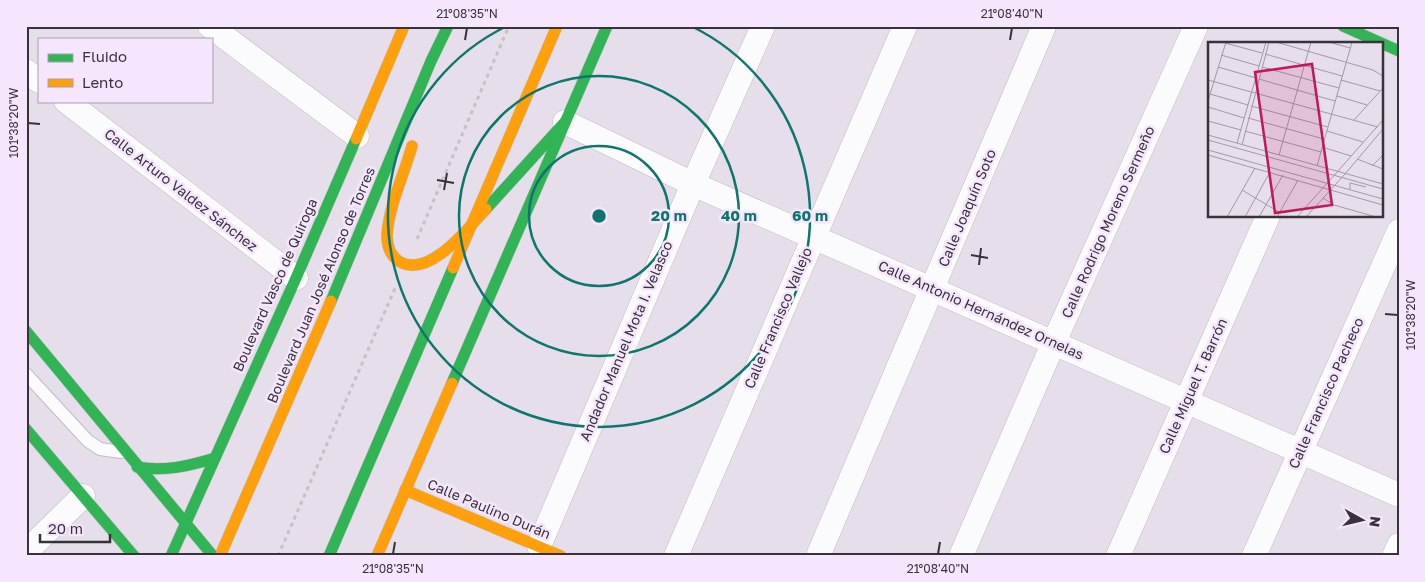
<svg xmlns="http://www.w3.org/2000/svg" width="1425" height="582" font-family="'Golos Text',sans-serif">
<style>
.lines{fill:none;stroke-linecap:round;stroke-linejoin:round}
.lane-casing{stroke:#c2bcc5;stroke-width:14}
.street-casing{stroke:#c2bcc5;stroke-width:25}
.fast-casing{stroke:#c2bcc5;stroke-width:12}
.slow-casing{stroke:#c2bcc5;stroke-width:12}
.path{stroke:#c5c2c6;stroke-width:3;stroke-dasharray:4 4;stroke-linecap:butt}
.lane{stroke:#fbfafc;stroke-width:12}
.street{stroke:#fbfafc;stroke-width:24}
.fast{stroke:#30b455;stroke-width:11}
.slow{stroke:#ff9f0a;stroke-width:11}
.ticks{fill:none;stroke:#38333b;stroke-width:2}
.ring{fill:none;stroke:#0f766e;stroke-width:2.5}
.labels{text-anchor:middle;stroke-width:5;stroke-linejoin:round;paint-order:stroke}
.street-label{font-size:14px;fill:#38333b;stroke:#f5e6fd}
.inset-road{fill:none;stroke:#a09aa4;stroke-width:1}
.view{fill:#c2185b;fill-opacity:0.15;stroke:#c2185b;stroke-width:2.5}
.inset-edge{fill:none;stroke:#38333b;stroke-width:2.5}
.centre{fill:#0f766e;stroke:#f5e6fd;stroke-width:2.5}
.ring-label{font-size:15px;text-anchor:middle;font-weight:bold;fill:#0f766e;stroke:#f5e6fd;stroke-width:5;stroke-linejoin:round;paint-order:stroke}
.neatline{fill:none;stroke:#38333b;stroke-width:2}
.ticks-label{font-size:12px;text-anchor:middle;fill:#38333b}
</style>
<rect width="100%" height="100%" fill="#e6deea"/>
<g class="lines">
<defs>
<polyline id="lane" points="26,374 88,441 100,449 121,452"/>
<g id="street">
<polyline points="210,26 357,136"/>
<polyline points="26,71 39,81"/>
<polyline points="66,101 296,278"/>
<polyline points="565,122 693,184 1399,495"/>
<polyline points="539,546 693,184 763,26"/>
<polyline points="26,552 83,496"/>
<polyline points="676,556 905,26"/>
<polyline points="818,556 1044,26"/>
<polyline points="961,556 1054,342 1196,26"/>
<polyline points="1118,556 1268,216"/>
<polyline points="1254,556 1399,231"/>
<polyline points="1394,556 1399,545"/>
</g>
<g id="fast">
<polyline points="1343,26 1399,51"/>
<polyline points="486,209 565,122"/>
<polyline points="331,301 431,61 448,26"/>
<polyline points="26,331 213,556"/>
<polyline points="452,383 607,26"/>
<polyline points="26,429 134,556"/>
<path d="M137,467C164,472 189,466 215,458"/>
<polyline points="171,556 296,278 356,139"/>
<polyline points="329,556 453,268"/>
</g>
<g id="slow">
<polyline points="356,139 404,26"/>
<path d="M412,146C404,175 389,205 387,235C387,245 390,256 400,262C430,278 468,228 486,209"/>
<polyline points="453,268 557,26"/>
<polyline points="405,490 561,556"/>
<polyline points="220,556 331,301"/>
<polyline points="377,556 452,383"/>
</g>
</defs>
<use href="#lane" class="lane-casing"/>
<use href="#street" class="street-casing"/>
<use href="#fast" class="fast-casing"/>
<use href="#slow" class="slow-casing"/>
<g class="path">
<polyline points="417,239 509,26"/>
<polyline points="278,556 396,286"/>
</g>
<use href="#lane" class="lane"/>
<use href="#street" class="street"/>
<use href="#fast" class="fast"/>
<use href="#slow" class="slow"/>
</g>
<path class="ticks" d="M465,40L467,28M1010,40L1012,28M28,123L40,124M437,180L454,183M444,190L447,173M971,255L988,258M979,265L981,248M1385,314L1398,315M393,554L395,542M938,554L940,542"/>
<g class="ring">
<circle cx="599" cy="216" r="70"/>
<circle cx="599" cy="216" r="140"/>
<path d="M691 26A211 211 0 1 1 507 26"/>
</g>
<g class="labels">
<g class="street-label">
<text transform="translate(181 190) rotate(38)" y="5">Calle Arturo Valdez Sánchez</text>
<text transform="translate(967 208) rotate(-67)" y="5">Calle Joaquín Soto</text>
<text transform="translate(1108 222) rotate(-66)" y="5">Calle Rodrigo Moreno Sermeño</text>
<text transform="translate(275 285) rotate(-66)" y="5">Boulevard Vasco de Quiroga</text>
<text transform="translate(321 285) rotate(-67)" y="5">Boulevard Juan José Alonso de Torres</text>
<text transform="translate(981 310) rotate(24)" y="5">Calle Antonio Hernández Ornelas</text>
<text transform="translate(778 318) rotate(-67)" y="5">Calle Francisco Vallejo</text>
<text transform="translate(626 341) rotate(-67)" y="5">Andador Manuel Mota I. Velasco</text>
<text transform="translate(1193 386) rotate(-66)" y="5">Calle Miguel T. Barrón</text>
<text transform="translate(1326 393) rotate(-66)" y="5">Calle Francisco Pacheco</text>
<text transform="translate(489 509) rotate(23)" y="5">Calle Paulino Durán</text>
</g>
</g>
<g transform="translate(1208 42)">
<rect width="175" height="175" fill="#e6deea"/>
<path class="inset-road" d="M68,0L165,28L175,34M121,0L142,6M17,1L54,11M57,12L134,34M13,13L51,24M10,25L48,36M54,25L131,46M51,37L127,59M0,38L170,85M133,38L172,49M2,52L40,63M129,54L159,63M0,59L18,0M43,64L120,85M0,65L36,76M40,76L116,97M146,78L175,46M0,79L33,88M37,89L113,110M119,89L155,100M0,93L175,142M0,98L175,147M29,101L58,0M34,103L61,0M114,105L143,114M0,108L175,157M0,113L175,163M71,113L103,0M149,117L175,127M109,124L144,0M164,124L175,113M130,129L175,78M137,132L175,87M142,147V141L158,145M34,148L71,170M115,156L126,163L168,175M19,175L47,126M37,175L62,130M51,175L75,133M69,175L90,138M89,175L130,129M98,175L137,132"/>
<path class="view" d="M104,22L124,163L67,171L47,30Z"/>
<rect width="175" height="175" class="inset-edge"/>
</g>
<circle cx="599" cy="216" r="8" class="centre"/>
<g class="ring-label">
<text x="669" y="221">20 m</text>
<text x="739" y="221">40 m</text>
<text x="810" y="221">60 m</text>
</g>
<rect width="1425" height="582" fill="none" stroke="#f5e6fd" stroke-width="55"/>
<rect x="38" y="38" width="175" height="65" fill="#f5e6fd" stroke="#a99eaf"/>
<rect x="48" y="54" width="25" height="8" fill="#30b455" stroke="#a99eaf"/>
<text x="82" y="62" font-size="15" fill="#38333b">Fluido</text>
<rect x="48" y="79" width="25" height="8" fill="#ff9f0a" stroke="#a99eaf"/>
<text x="82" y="88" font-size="15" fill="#38333b">Lento</text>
<g transform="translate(1362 520) rotate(98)" stroke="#f5e6fd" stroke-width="4" paint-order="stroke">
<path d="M0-4L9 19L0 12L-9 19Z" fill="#38333b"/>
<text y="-8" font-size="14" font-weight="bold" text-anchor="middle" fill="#38333b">N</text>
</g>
<path d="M40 534v8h70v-8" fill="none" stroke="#38333b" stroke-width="2.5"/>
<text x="48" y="534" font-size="15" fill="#38333b" stroke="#f5e6fd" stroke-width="4" paint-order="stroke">20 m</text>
<rect x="28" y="28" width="1370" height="526" class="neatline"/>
<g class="ticks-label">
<text x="467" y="18">21°08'35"N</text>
<text x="1012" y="18">21°08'40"N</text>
<text transform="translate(14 123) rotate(-90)" y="4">101°38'20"W</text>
<text transform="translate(1411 315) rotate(-90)" y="4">101°38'20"W</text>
<text x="393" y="573">21°08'35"N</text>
<text x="938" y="573">21°08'40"N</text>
</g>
</svg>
